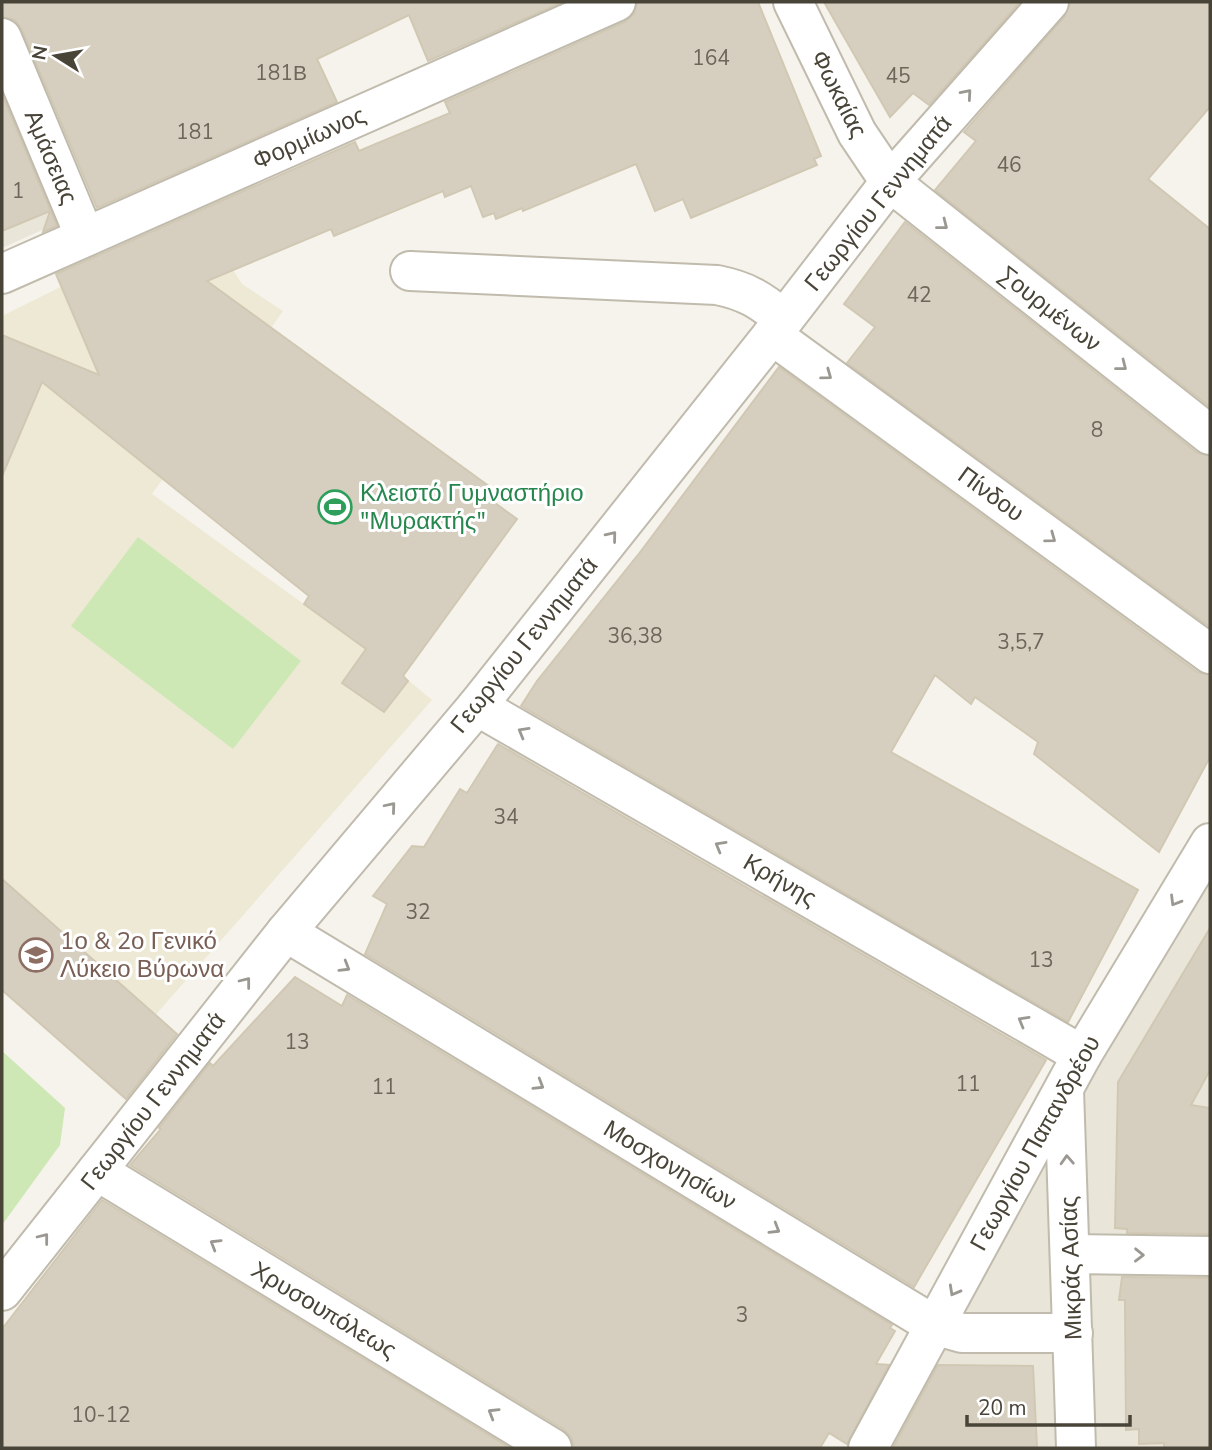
<svg xmlns="http://www.w3.org/2000/svg" width="1212" height="1450" font-family="'Nunito Sans',sans-serif">
<style>
.residential{fill:#e9e5d9}
.education{fill:#eee9d5}
.green{fill:#cde8b5}
.building{fill:#d6cfc0;stroke:#d1c8b3;stroke-width:2}
.lines{fill:none;stroke-linecap:round;stroke-linejoin:round}
.minor-casing{stroke:#c0bbad;stroke-width:42}
.minor{stroke:#fff;stroke-width:38}
.oneway{stroke:#9b9892}
.labels{text-anchor:middle;stroke-width:6;stroke-linejoin:round;paint-order:stroke}
.number-label{font-size:21px;fill:#6c675a}
.street-label{font-size:24px;fill:#494438;stroke:#fff}
.leisure-label{font-size:24px;fill:#27864d;stroke:#fff;text-anchor:start}
.education-label{font-size:24px;fill:#785e54;stroke:#fff;text-anchor:start}
</style>
<rect width="100%" height="100%" fill="#f5f3eb"/>
<g class="residential">
<polygon points="2,93 60,222 2,248"/>
<polygon points="1210,867 1210,1448 892,1448 968,1301"/>
</g>
<polygon class="education" points="216,210 218,246 242,284 283,311 152,494 403,676 432,700 101,1077 2,990 2,316"/>
<g class="green">
<polygon points="138,537 301,661 233,749 71,626"/>
<polygon points="2,1051 65,1108 60,1145 2,1225"/>
</g>
<g class="building">
<polygon points="2,2 563,2 428,61 409,15 317,59 337,102 97,208 22,30 15,20 2,17"/>
<polygon points="637,2 758,2 821,156 814,159 817,165 691,218 683,199 655,211 636,164 523,211 522,208 496,219 494,213 483,217 471,186 445,197 443,191 334,236 331,229 207,281 490,487 484,495 517,519 403,676 408,681 384,712 342,683 366,649 304,604 309,596 42,382 2,476 2,335 99,375 56,274 355,142 359,151 450,113 445,102 625,22 634,14"/>
<polygon points="824,2 1020,2 929,105 913,93 890,117"/>
<polygon points="1070,2 1210,2 1210,107 1148,179 1210,229 1210,407 935,190 976,141 964,132 1065,16"/>
<polygon points="2,94 57,226 43,232 50,211 2,231"/>
<polygon points="905,222 1196,452 1210,456 1210,627 847,363 875,327 844,304"/>
<polygon points="779,367 1197,672 1210,675 1210,757 1159,852 1034,754 1038,742 975,697 971,704 935,675 891,752 1138,890 1068,1022 521,706 537,681 638,555"/>
<polygon points="498,744 1046,1060 914,1287 365,954 387,904 373,896 412,846 424,847 460,789 467,793"/>
<polygon points="2,879 177,1034 126,1099 2,990"/>
<polygon points="1210,928 1210,1070 1191,1105 1210,1108 1210,1234 1127,1233 1127,1229 1115,1228 1118,1082"/>
<polygon points="295,977 342,1006 347,995 892,1325 890,1328 895,1331 876,1364 889,1365 847,1444 829,1433 820,1448 574,1448 571,1437 563,1429 130,1165 161,1129 159,1128 210,1063 213,1066"/>
<polygon points="102,1200 510,1448 2,1448 2,1329"/>
<polygon points="1122,1277 1210,1278 1210,1448 1164,1448 1164,1443 1139,1444 1139,1429 1126,1430 1125,1300 1119,1300"/>
<polygon points="938,1365 1033,1366 1037,1448 893,1448"/>
</g>
<g class="lines">
<defs>
<g id="minor">
<polyline points="793,2 857,133 890,182 1210,435"/>
<polyline points="2,38 85,237"/>
<path d="M410,271L717,285C747,291 760,300 784,319"/>
<polyline points="2,274 616,2"/>
<polyline points="772,335 1210,654"/>
<polyline points="477,706 1082,1055"/>
<polyline points="286,932 934,1325 962,1333 1073,1333"/>
<polyline points="1064,1090 1076,1448"/>
<polyline points="97,1171 552,1448"/>
<polyline points="1071,1254 1210,1256"/>
<polyline points="2,1291 286,932 477,706 772,335 890,182 1049,2"/>
<polyline points="868,1448 1082,1055 1210,843"/>
</g>
</defs>
<use href="#minor" class="minor-casing"/>
<use href="#minor" class="minor"/>
</g>
<defs><path id="oneway-chevron" d="M-2-3.5L2.5 0L-2 3.5" fill="none" stroke-width="1.6" stroke-linecap="round" stroke-linejoin="round" transform="scale(1.75)"/></defs>
<g class="oneway">
<use href="#oneway-chevron" transform="translate(967 94) rotate(-49)"/>
<use href="#oneway-chevron" transform="translate(943 225) rotate(38)"/>
<use href="#oneway-chevron" transform="translate(1122 366) rotate(38)"/>
<use href="#oneway-chevron" transform="translate(827 375) rotate(36)"/>
<use href="#oneway-chevron" transform="translate(612 536) rotate(-51)"/>
<use href="#oneway-chevron" transform="translate(1051 538) rotate(36)"/>
<use href="#oneway-chevron" transform="translate(523 732) rotate(-150)"/>
<use href="#oneway-chevron" transform="translate(391 807) rotate(-50)"/>
<use href="#oneway-chevron" transform="translate(720 846) rotate(-150)"/>
<use href="#oneway-chevron" transform="translate(1175 901) rotate(121)"/>
<use href="#oneway-chevron" transform="translate(345 967) rotate(31)"/>
<use href="#oneway-chevron" transform="translate(246 982) rotate(-52)"/>
<use href="#oneway-chevron" transform="translate(1023 1021) rotate(-150)"/>
<use href="#oneway-chevron" transform="translate(539 1085) rotate(31)"/>
<use href="#oneway-chevron" transform="translate(1067 1160) rotate(-93)"/>
<use href="#oneway-chevron" transform="translate(775 1229) rotate(31)"/>
<use href="#oneway-chevron" transform="translate(44 1238) rotate(-52)"/>
<use href="#oneway-chevron" transform="translate(215 1244) rotate(-149)"/>
<use href="#oneway-chevron" transform="translate(1139 1255) rotate(1)"/>
<use href="#oneway-chevron" transform="translate(954 1291) rotate(119)"/>
<use href="#oneway-chevron" transform="translate(493 1413) rotate(-149)"/>
</g>
<defs>
<symbol id="stadium-ring" viewBox="-11 -11 22 22"><circle r="9.5" fill="#fff" stroke="#2e9e5b" stroke-width="1.5"/><path d="M0-5a6.5 5 0 1 0 0 10a6.5 5 0 1 0 0-10ZM-3.5-1.8h7v3.6h-7Z" fill="#2e9e5b"/></symbol>
<symbol id="school-ring" viewBox="-11 -11 22 22"><circle r="9.5" fill="#fff" stroke="#8d6e63" stroke-width="1.5"/><path d="M0-5L7-2L0 1L-7-2ZM-4 1L0 2.5L4 1V4Q0 6-4 4Z" fill="#8d6e63"/></symbol>
</defs>
<g fill-rule="evenodd">
<use href="#stadium-ring" x="316" y="488" width="38" height="38"/>
<use href="#school-ring" x="17" y="936" width="38" height="38"/>
</g>
<g class="labels">
<g class="number-label">
<text x="711" y="65">164</text>
<text x="281" y="80">181Β</text>
<text x="898" y="83">45</text>
<text x="195" y="139">181</text>
<text x="1009" y="172">46</text>
<text x="18" y="198">1</text>
<text x="919" y="302">42</text>
<text x="1097" y="437">8</text>
<text x="635" y="643">36,38</text>
<text x="1021" y="649">3,5,7</text>
<text x="506" y="824">34</text>
<text x="418" y="919">32</text>
<text x="1041" y="967">13</text>
<text x="297" y="1049">13</text>
<text x="968" y="1091">11</text>
<text x="384" y="1094">11</text>
<text x="742" y="1322">3</text>
<text x="101" y="1422">10-12</text>
</g>
<g class="street-label">
<text transform="translate(839 94) rotate(63)" y="8">Φωκαίας</text>
<text transform="translate(309 138) rotate(-24)" y="8">Φορμίωνος</text>
<text transform="translate(51 157) rotate(67)" y="8">Αμάσειας</text>
<text transform="translate(878 203) rotate(-51)" y="8">Γεωργίου Γεννηματά</text>
<text transform="translate(1050 309) rotate(38)" y="8">Σουρμένων</text>
<text transform="translate(991 494) rotate(36)" y="8">Πίνδου</text>
<text transform="translate(524 645) rotate(-51)" y="8">Γεωργίου Γεννηματά</text>
<text transform="translate(780 880) rotate(30)" y="8">Κρήνης</text>
<text transform="translate(153 1101) rotate(-52)" y="8">Γεωργίου Γεννηματά</text>
<text transform="translate(1035 1143) rotate(-61)" y="8">Γεωργίου Παπανδρέου</text>
<text transform="translate(670 1165) rotate(31)" y="8">Μοσχονησίων</text>
<text transform="translate(1071 1268) rotate(-92)" y="8">Μικράς Ασίας</text>
<text transform="translate(324 1310) rotate(31)" y="8">Χρυσουπόλεως</text>
</g>
<g class="leisure-label">
<text x="360" y="501">Κλειστό Γυμναστήριο<tspan x="360" dy="28">"Μυρακτής"</tspan></text>
</g>
<g class="education-label">
<text x="60" y="949">1ο &amp; 2ο Γενικό<tspan x="60" dy="28">Λύκειο Βύρωνα</tspan></text>
</g>
</g>
<rect width="1212" height="1450" fill="none" stroke="#494438" stroke-width="7"/>
<g transform="translate(56 56) rotate(281)" stroke="#ffffff" stroke-width="5" paint-order="stroke">
<path d="M0-5L12 26L0 18L-12 26Z" fill="#494438"/>
<text y="-10" font-size="19" font-weight="bold" text-anchor="middle" fill="#494438">N</text>
</g>
<path d="M967 1415v10h163v-10" fill="none" stroke="#494438" stroke-width="3.5"/>
<text x="978" y="1415" font-size="21" fill="#494438" stroke="#ffffff" stroke-width="5" paint-order="stroke">20 m</text>
</svg>
